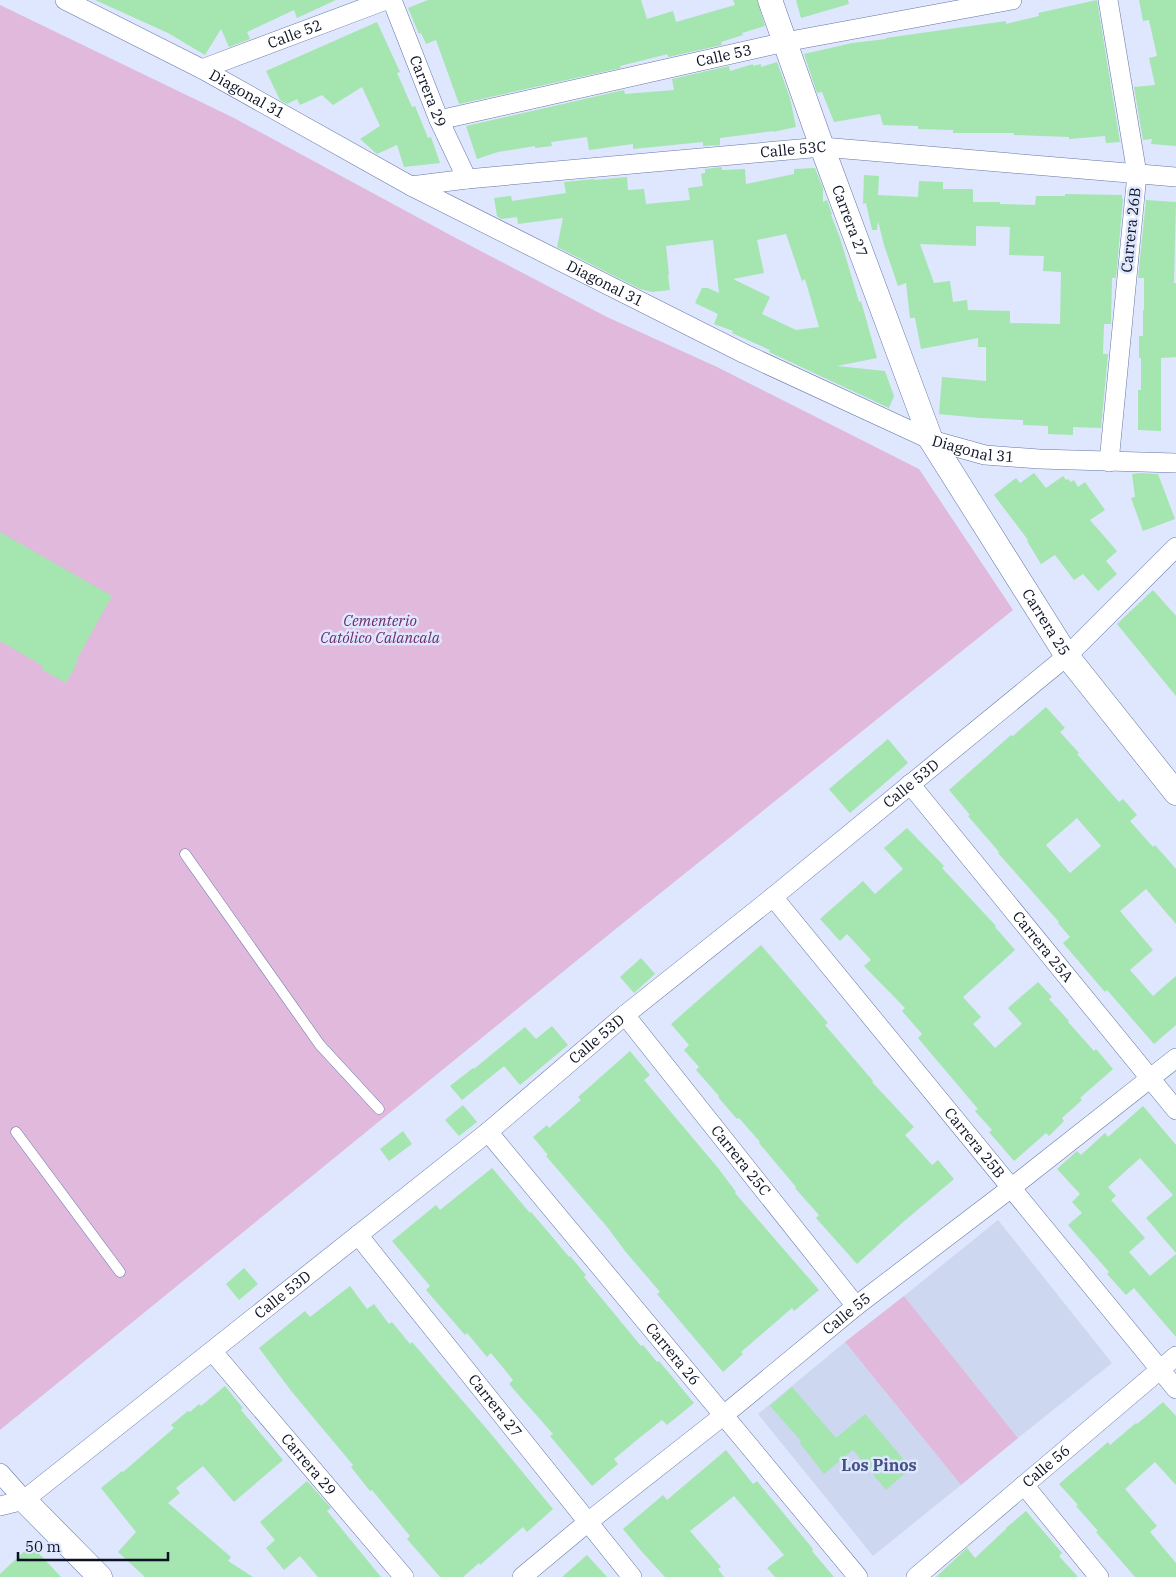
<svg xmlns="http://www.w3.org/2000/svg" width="1176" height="1577" font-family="'IBM Plex Serif',serif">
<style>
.built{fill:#ced7f0}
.green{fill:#e1b9dd}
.building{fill:#a4e5b0;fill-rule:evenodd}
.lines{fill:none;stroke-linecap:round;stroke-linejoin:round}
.service-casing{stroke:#6676a7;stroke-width:11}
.minor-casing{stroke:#6676a7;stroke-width:20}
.tertiary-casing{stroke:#6676a7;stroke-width:25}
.service{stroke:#fff;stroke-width:10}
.minor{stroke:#fff;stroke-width:19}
.tertiary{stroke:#fff;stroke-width:24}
.labels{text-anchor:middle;stroke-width:5;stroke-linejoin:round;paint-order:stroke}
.street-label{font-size:15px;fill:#0c1124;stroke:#dee7fd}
.park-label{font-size:15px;font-style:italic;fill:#6f2b6b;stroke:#dee7fd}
.neighbourhood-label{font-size:16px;font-weight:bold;fill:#435180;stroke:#dee7fd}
</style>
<rect width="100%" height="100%" fill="#dee7fd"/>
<g class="built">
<polygon points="998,1220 1112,1363 1018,1438 904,1296"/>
<polygon points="845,1342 961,1485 873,1556 758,1414"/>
</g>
<g class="green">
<polygon points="0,5 234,118 452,236 607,317 717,367 919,469 1013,610 602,940 0,1430"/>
<polygon points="904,1296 1018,1438 961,1485 845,1342"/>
</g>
<g class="building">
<polygon points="95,0 336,0 297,18 294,10 247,32 250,39 229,47 221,29 205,55 168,33"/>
<polygon points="428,0 641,0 647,19 673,11 676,22 735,5 733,0 757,0 765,26 742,33 743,35 721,42 722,45 668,57 667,54 664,55 620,66 621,68 459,104 436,40 426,44 421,33 419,34 408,8"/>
<polygon points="796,0 848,0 849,4 801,18"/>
<polygon points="1097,0 1120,142 1106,143 1105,136 1069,139 1069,137 1014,135 1014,133 953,133 953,130 918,129 918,126 883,125 880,114 834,122 822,92 817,93 804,54 852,43 886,39 886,38 1006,21 1006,24 1039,16 1038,13"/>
<polygon points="1139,0 1176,0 1176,146 1151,144 1152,139 1143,140 1134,87 1155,85 1149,58 1157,56 1149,20 1143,21"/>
<polygon points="377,22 400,72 397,73 412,107 415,106 428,138 431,137 440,163 404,167 397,145 377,154 360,139 380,126 362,87 333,105 322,95 300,105 297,99 287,104 280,100 266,71"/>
<polygon points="777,62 790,98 796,127 773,132 773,131 720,138 720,145 703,146 703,142 633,149 633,144 589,150 587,137 551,142 552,146 535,148 535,146 498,152 477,159 466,126 624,90 625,94 674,90 672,79 729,66 730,71 753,64 753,66 761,64 761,67"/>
<path d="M722,167V170L745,169L746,184L794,174V169L815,168L823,188V202L827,200L832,214L831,215L840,238L859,302L861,301L877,358L837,366L885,371L894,396L889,408L769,352L770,350L732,333L733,331L714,324L718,314L695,303L702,288H708L719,293L713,240L666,246L669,274L668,275L670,290L652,292L640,289L557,247L563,218L518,224L517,217L501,219L497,216L494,198L511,196L512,201L566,193L564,182L594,179L595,180L627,177L628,190L644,189L646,204L690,200L688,188L703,186L701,174L705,173V169ZM786,234L802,281L805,279L819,327L796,330L762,314L770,297L733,279L764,273L757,240Z"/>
<path d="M864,175L879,176L878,195L918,197L919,181L943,182V189H973V202H1000V204L1035,205L1036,196H1065V194L1122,195V199H1123L1116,278H1112L1111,324H1104L1103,354H1108L1101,428L1073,427V435L1048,434V426L1023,425V420L980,418L939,414L942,377L986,381V347H978V338L921,349L915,318H910L906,283L898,286L884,245L878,221L877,230H872L866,203L863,204ZM976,226L1010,227L1009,255L1044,256L1043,271L1061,272L1060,324L1010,323V311L968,310L967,300L953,302L950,281L934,283L920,244L976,246Z"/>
<polygon points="1146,200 1176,202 1174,283 1176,283 1176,357 1161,358 1161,431 1138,430 1138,390 1141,390 1141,358 1139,358 1139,336 1143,336 1143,310 1144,310 1144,278 1138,278"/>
<polygon points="1034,473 1046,488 1063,476 1066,480 1068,479 1071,482 1074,480 1078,487 1085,482 1105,510 1090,520 1117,551 1106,561 1117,574 1098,591 1083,574 1074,580 1055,555 1041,564 1027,541 1028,540 994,495 1016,478 1020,483"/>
<polygon points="1141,473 1158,474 1175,519 1143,531 1131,498 1135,497 1132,474"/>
<polygon points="0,532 112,596 76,661 78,662 66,683 41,669 43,666 0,641"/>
<polygon points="1153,590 1176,616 1176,696 1117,624"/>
<path d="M1046,707L1065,728L1060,732L1079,753L1077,754L1119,802L1123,799L1137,815L1130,821L1153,847L1155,845L1176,869V924L1146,889L1120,911L1153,950L1130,970L1153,996L1176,976V1025L1154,1044L1107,990L1105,992L1063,943L1070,937L1058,923L1059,922L998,853L999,852L968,816L970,815L949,790L1011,735L1013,736ZM1077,818L1101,846L1070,873L1046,845Z"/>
<polygon points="888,739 908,763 850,813 829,789"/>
<polygon points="907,828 944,866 942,868 996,926 995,927 1015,950 963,997 981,1017 973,1024 995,1048 1022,1024 1008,1008 1038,982 1052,997 1049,999 1069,1021 1068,1022 1094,1051 1096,1049 1113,1069 1080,1098 1082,1100 1062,1118 1064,1121 1049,1136 1046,1133 1014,1161 989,1132 992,1130 975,1111 978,1109 918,1038 922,1034 902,1011 905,1008 864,966 871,960 847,934 840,941 820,919 863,881 875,894 903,869 884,848"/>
<polygon points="761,945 828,1023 825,1025 873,1081 872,1082 914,1127 905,1135 932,1165 938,1160 954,1179 902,1223 857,1264 816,1218 819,1215 795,1188 796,1187 759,1143 760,1142 739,1118 737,1119 718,1097 719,1096 696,1070 699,1067 684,1050 689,1045 671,1024"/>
<polygon points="641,958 655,974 634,993 620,977"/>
<polygon points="552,1026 568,1045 520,1085 504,1066 462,1100 450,1086 473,1068 474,1069 525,1027 536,1039"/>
<polygon points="630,1051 650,1075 644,1080 718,1168 736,1192 735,1193 819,1290 794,1311 792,1308 741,1352 743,1354 723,1372 657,1294 660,1292 625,1251 608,1228 546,1156 548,1155 533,1137 547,1125 549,1128 581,1100 578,1097"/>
<polygon points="463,1105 477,1122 459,1136 445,1120"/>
<polygon points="1143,1106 1176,1145 1176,1253 1146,1218 1173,1195 1140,1158 1108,1187 1116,1196 1111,1200 1145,1238 1129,1252 1150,1276 1176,1254 1176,1337 1134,1288 1126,1295 1107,1274 1109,1272 1068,1225 1082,1213 1072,1202 1080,1194 1057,1169 1077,1151 1081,1155 1105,1133 1108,1137"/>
<polygon points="403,1131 412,1144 389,1161 380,1149"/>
<polygon points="492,1168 530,1213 531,1212 549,1233 569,1257 570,1256 586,1275 584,1277 641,1346 643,1345 657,1362 659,1361 694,1403 667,1425 662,1420 638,1439 614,1459 618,1464 592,1486 550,1436 553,1434 509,1384 513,1380 491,1353 487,1357 467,1333 465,1335 426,1290 430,1286 392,1241 436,1205 440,1210"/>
<polygon points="244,1268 258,1284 239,1300 226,1284"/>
<polygon points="350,1286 367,1309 374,1304 389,1324 392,1322 410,1344 412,1342 491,1434 553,1509 527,1532 523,1527 480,1565 479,1563 463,1577 440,1577 407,1539 410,1536 372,1490 370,1491 351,1467 353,1465 292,1392 259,1348 305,1311 310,1317"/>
<polygon points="225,1386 243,1408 241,1410 283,1460 234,1502 203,1466 176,1488 180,1493 168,1503 231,1557 228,1561 253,1577 145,1577 118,1552 136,1532 101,1488 122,1471 123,1472 174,1428 171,1425 188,1411 190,1412 199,1404 201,1406"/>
<polygon points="792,1387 836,1438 865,1414 911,1468 886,1490 853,1450 824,1474 799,1442 801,1441 770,1406"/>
<polygon points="1163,1402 1176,1416 1176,1485 1155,1462 1125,1489 1157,1526 1150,1532 1176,1563 1176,1577 1135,1577 1096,1532 1098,1531 1076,1506 1078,1505 1059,1484 1108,1442 1110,1445 1136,1423 1137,1424"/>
<polygon points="726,1450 753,1484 757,1481 813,1549 812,1551 834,1577 775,1577 767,1568 784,1555 734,1496 690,1531 721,1567 718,1569 724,1577 665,1577 643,1553 623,1529 663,1495 667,1500"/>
<polygon points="307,1481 331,1508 327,1511 381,1577 318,1577 300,1556 284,1570 266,1548 275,1540 260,1522"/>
<polygon points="1026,1511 1062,1553 1059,1556 1078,1577 936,1577 967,1548 975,1558 1006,1529 1006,1528"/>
<polygon points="31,1545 61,1577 0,1577 0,1574"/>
<polygon points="587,1555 607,1577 562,1577"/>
</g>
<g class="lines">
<defs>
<g id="service">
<polyline points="185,854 320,1045 379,1109"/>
<polyline points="16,1132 120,1272"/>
</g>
<g id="minor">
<path id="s1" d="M65,0L202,69L411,186L745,354L931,440L985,455L1039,459L1176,463"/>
<path id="s2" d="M392,0L439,120L467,179"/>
<polyline points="1108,0 1137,174 1109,462"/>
<path id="s3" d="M202,69L386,0"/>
<path id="s4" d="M439,120L785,42L1012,0"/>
<path id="s5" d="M411,186L467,179L822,147L1176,177"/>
<path id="s6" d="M910,784L1176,1110"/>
<path id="s7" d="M773,897L1176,1389"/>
<path id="s8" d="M625,1015L856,1306"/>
<path id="s9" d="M488,1132L858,1577"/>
<path id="s10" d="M358,1235L632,1577"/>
<path id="s11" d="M212,1351L404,1577"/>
<polyline points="0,1473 24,1500"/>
<polyline points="1024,1485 1099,1577"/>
<path id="s12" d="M0,1506L24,1500L488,1132L625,1015L773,897L1067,656L1176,547"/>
<path id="s13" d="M522,1577L588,1522L724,1415L856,1306L1011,1188L1176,1058"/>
<path id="s14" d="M916,1577L1176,1356"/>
</g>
<g id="tertiary">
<path id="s15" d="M770,0L822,147L931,440L1067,656L1176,793"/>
<polyline points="24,1500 100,1577"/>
</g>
</defs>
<use href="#service" class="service-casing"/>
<use href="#minor" class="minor-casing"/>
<use href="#tertiary" class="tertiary-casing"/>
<use href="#service" class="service"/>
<use href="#minor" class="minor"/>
<use href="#tertiary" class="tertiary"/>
</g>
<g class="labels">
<g class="street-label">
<text dy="5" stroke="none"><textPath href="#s3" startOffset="99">Calle 52</textPath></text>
<text dy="5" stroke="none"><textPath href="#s4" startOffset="292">Calle 53</textPath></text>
<text dy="5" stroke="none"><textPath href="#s2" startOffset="98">Carrera 29</textPath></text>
<text dy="5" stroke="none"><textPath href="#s1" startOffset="205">Diagonal 31</textPath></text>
<text dy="5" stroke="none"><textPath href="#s5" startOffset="384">Calle 53C</textPath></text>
<text dy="5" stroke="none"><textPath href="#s15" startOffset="235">Carrera 27</textPath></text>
<text transform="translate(1131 230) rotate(-84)" y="5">Carrera 26B</text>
<text dy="5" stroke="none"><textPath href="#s1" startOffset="610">Diagonal 31</textPath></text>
<text dy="5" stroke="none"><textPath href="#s1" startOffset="1015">Diagonal 31</textPath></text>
<text dy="5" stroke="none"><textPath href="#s15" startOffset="684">Carrera 25</textPath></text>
<text dy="5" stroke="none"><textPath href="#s12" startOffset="1165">Calle 53D</textPath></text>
<text dy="5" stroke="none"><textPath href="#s6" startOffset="210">Carrera 25A</textPath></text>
<text dy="5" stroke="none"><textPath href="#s12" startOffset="760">Calle 53D</textPath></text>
<text dy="5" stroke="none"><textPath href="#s7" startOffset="318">Carrera 25B</textPath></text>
<text dy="5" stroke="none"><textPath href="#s8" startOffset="186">Carrera 25C</textPath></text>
<text dy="5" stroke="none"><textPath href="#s12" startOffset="355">Calle 53D</textPath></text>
<text dy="5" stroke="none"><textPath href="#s13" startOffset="418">Calle 55</textPath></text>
<text dy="5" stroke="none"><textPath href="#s9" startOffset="289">Carrera 26</textPath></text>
<text dy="5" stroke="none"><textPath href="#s10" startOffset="219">Carrera 27</textPath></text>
<text dy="5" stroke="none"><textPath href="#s11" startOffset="149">Carrera 29</textPath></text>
<text dy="5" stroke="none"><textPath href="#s14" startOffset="171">Calle 56</textPath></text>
</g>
<g class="park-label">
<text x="380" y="626">Cementerio<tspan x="380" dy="17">Católico Calancala</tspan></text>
</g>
<g class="neighbourhood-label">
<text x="879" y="1471">Los Pinos</text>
</g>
</g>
<path d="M18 1552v8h150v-8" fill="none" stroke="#0c1124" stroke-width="2.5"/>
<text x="25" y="1552" font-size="15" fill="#0c1124" stroke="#dee7fd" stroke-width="4" paint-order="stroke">50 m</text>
</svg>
